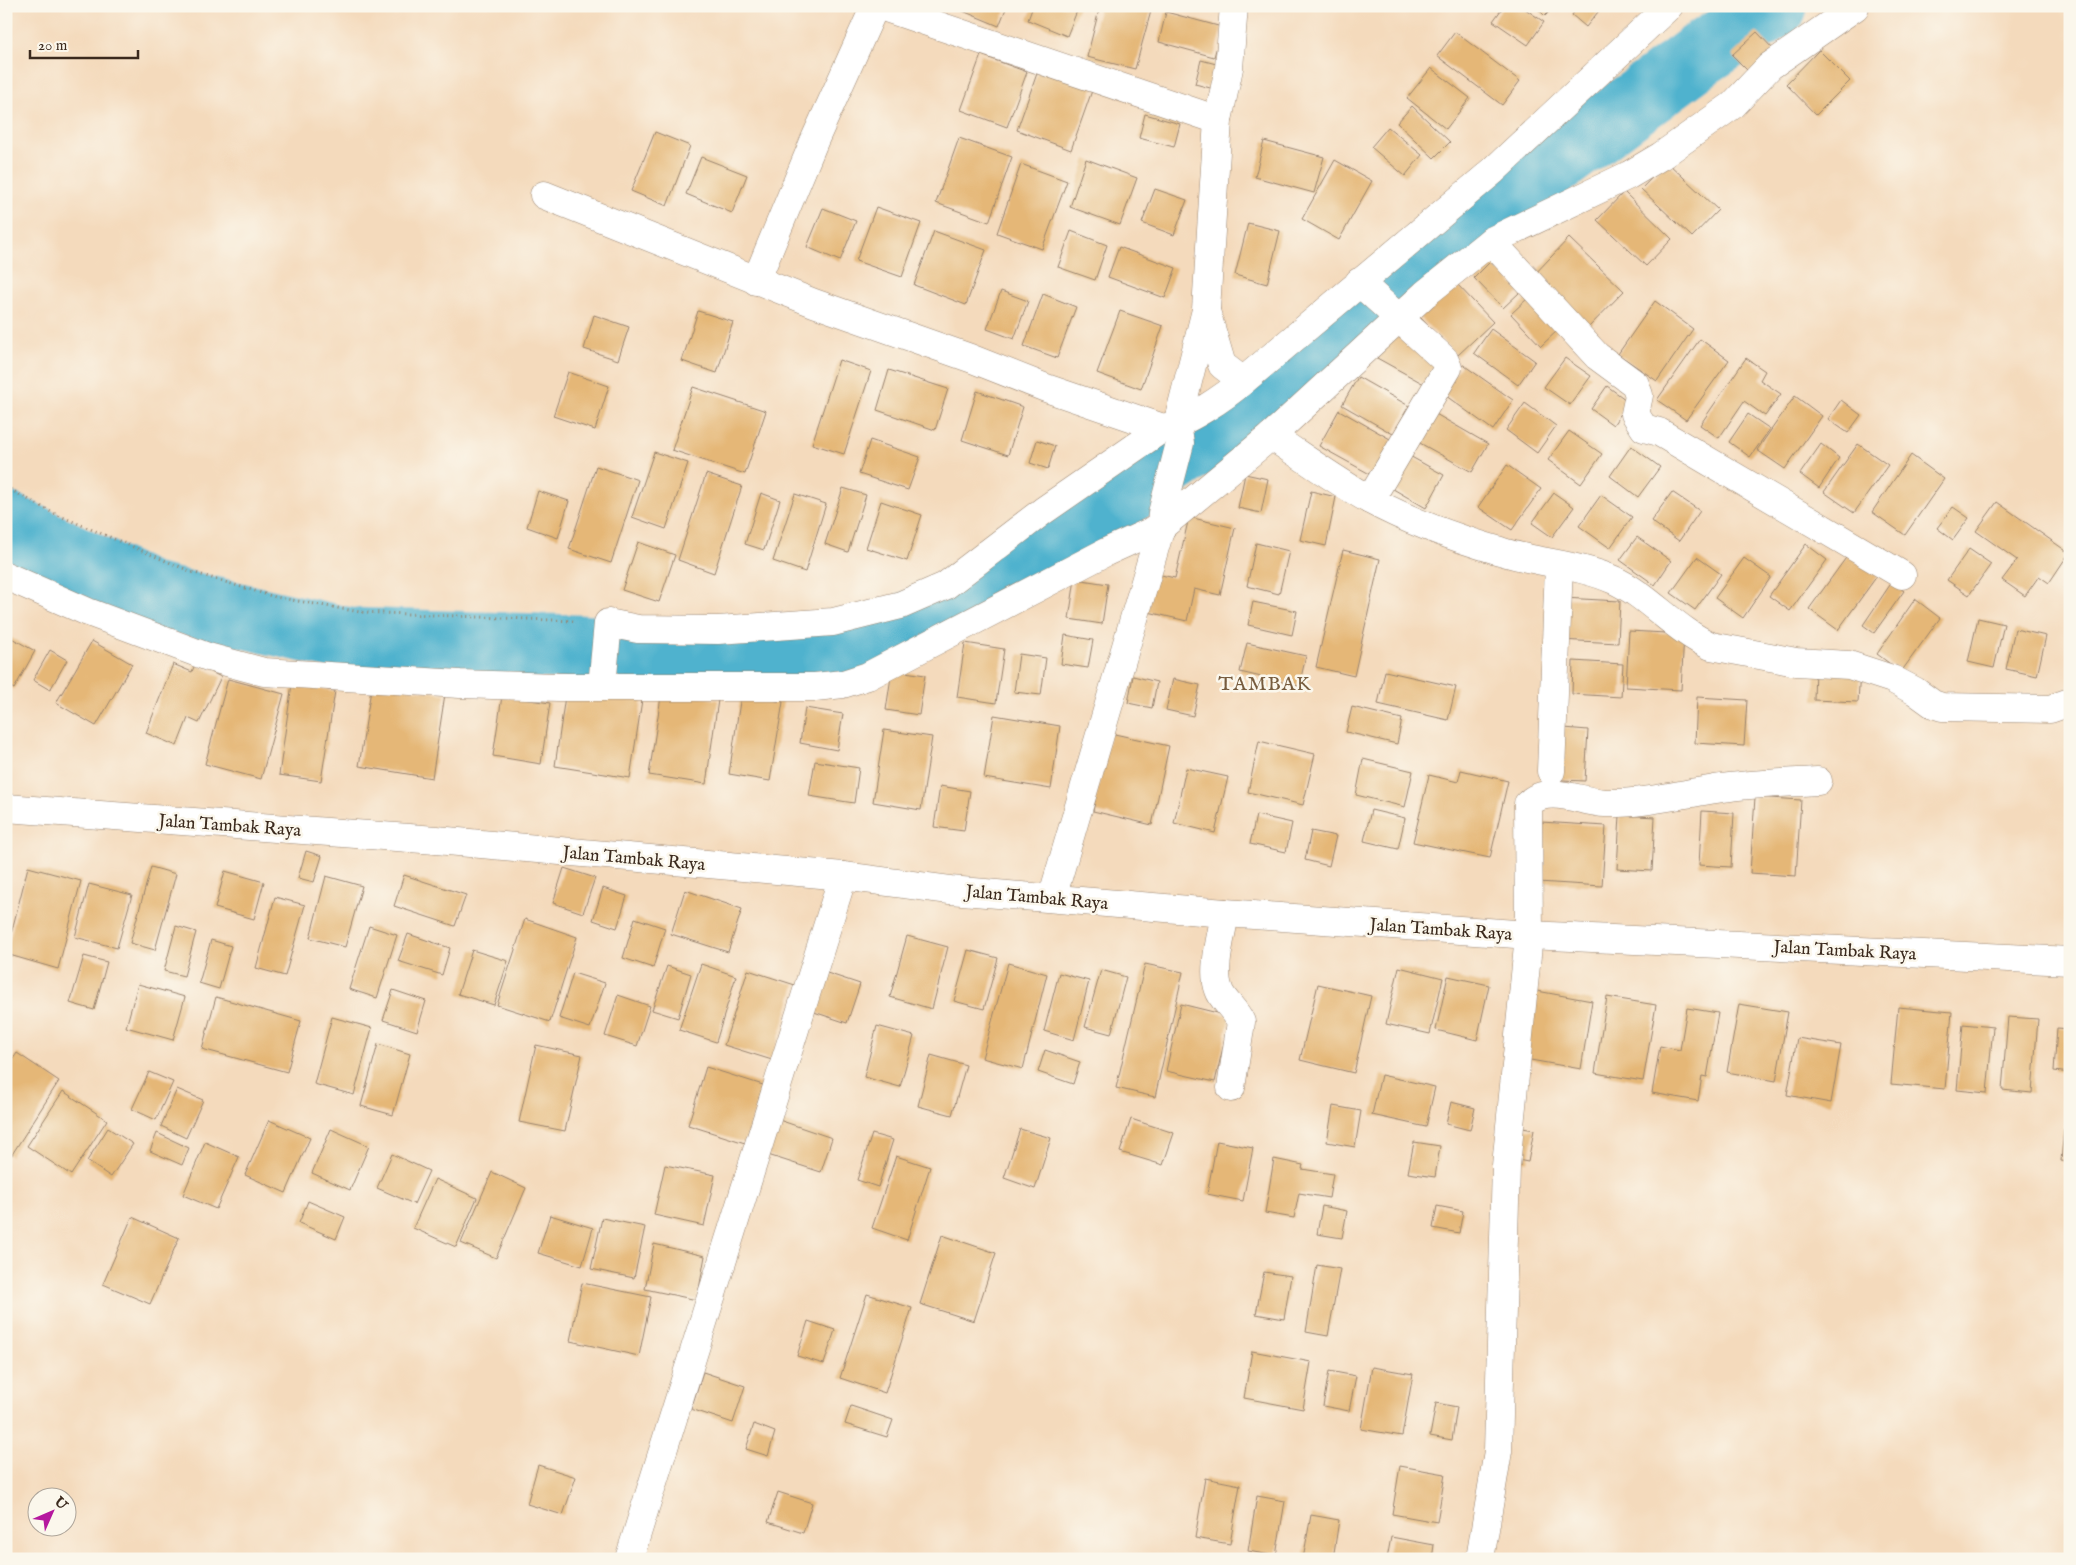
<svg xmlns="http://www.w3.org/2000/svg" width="2076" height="1565" font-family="'IM FELL English',serif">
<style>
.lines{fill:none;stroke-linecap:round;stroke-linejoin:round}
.river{stroke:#4fb2ce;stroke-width:65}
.building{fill:#e5b777}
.minor-casing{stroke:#98826d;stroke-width:29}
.tertiary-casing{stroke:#98826d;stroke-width:29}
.path{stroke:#98826d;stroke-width:3;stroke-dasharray:1 4;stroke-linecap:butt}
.minor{stroke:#fff;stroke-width:28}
.tertiary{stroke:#fff;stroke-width:28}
.labels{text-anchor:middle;stroke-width:5;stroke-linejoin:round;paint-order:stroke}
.street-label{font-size:18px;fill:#3b2a1e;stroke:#fbf7ec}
.quarter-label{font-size:20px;letter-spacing:1px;fill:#765b3d;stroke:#fbf7ec}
</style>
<rect width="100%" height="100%" fill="#fbf7ec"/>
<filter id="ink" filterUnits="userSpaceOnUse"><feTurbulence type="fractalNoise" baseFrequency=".02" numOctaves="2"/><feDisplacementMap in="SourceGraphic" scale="10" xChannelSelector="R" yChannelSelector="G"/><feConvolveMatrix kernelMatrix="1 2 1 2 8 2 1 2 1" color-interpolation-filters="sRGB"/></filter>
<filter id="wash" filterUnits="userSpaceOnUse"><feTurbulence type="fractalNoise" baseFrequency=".0096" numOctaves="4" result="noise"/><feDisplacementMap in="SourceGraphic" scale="20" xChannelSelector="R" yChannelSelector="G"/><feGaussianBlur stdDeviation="1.12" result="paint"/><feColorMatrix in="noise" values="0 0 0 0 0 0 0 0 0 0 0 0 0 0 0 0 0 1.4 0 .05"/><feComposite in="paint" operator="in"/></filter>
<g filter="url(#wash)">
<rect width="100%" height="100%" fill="#f4dabc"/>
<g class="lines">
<polyline class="river" points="6,524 151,595 349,640 578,647 735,656 869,644 987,587 1218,431 1355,324 1513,194 1700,55 1775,6"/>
</g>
<g id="blocks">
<g class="building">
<polygon points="960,6 1007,6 999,26 958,9"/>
<polygon points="1033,6 1079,6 1067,36 1028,20"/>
<polygon points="1100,6 1134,6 1151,11 1135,69 1087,57"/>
<polygon points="1504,6 1521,6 1544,22 1528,45 1493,21"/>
<polygon points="1535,6 1555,6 1545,16"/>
<polygon points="1578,6 1601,6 1602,7 1586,27 1572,15"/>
<polygon points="1166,12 1222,27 1214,57 1159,42"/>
<polygon points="1455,32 1520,81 1502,105 1437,56"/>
<polygon points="1757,32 1775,51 1751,74 1732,55"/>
<polygon points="1819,50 1850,81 1816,115 1786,84"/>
<polygon points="981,55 1027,72 1007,127 961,110"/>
<polygon points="1201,60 1224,66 1218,90 1195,84"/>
<polygon points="1040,65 1094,85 1071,150 1017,130"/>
<polygon points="1431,68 1470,98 1446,129 1407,98"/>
<polygon points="1412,106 1450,142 1434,158 1397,123"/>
<polygon points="1145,114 1180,124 1174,147 1139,138"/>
<polygon points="1388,127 1422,155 1405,176 1371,147"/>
<polygon points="655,132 690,146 667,206 631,191"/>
<polygon points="959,138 1012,157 989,222 936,203"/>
<polygon points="1264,141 1324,157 1314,193 1255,177"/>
<polygon points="701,157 747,175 732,213 686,194"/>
<polygon points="1086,159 1137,178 1120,225 1070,207"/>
<polygon points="1335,160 1372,181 1339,240 1302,219"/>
<polygon points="1667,162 1718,210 1692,237 1641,189"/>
<polygon points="1021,164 1067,181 1042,249 997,233"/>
<polygon points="1155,189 1187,200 1174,235 1142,223"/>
<polygon points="1624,192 1672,239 1646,266 1597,220"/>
<polygon points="876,207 921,223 902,277 856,261"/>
<polygon points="823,208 856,221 840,261 807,247"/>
<polygon points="1248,223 1280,231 1267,284 1235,275"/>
<polygon points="934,231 986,250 966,305 914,285"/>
<polygon points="1071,231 1107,245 1095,280 1058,267"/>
<polygon points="1569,238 1624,291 1586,330 1532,277"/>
<polygon points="1119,247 1176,268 1165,298 1108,277"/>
<polygon points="1491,261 1520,292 1503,308 1474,278"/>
<polygon points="1456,283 1493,322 1457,356 1420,317"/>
<polygon points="1001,291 1028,301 1014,339 987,329"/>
<polygon points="1043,294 1076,307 1057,358 1024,346"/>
<polygon points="1529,297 1559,329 1541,346 1511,314"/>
<polygon points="1655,301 1693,329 1657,381 1618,354"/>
<polygon points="698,311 733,322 717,373 682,361"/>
<polygon points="1120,311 1163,326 1141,389 1097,373"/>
<polygon points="594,315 629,327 618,360 584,349"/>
<polygon points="1491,329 1535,361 1518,385 1474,353"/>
<polygon points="1390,333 1438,359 1424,384 1377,358"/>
<polygon points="1700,339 1729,360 1686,420 1657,400"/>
<polygon points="1565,358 1591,376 1570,405 1544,387"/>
<polygon points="1746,358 1765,371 1760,380 1781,394 1765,416 1744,401 1719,438 1700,425"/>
<polygon points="839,360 871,371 844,454 812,444"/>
<polygon points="1462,364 1513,400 1493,430 1442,393"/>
<polygon points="889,370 948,389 935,430 877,410"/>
<polygon points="568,372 609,386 595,430 553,416"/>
<polygon points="1358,377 1409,406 1393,434 1342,405"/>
<polygon points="1607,386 1629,402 1613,425 1591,409"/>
<polygon points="693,387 766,411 745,474 672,450"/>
<polygon points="977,391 1023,407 1008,455 962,440"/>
<polygon points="1795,396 1822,416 1785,469 1757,450"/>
<polygon points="1841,400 1861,415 1848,433 1828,419"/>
<polygon points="1525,403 1556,426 1537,453 1506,430"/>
<polygon points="1339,410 1397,443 1377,478 1319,446"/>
<polygon points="1434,413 1488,444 1472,472 1418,442"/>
<polygon points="1748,414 1770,429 1750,457 1729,442"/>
<polygon points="1569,431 1602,454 1581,484 1548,460"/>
<polygon points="870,440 920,457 908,490 859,474"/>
<polygon points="1037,440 1055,446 1048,469 1030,463"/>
<polygon points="1821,444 1839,458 1819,488 1800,474"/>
<polygon points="1858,444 1888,465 1854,513 1824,492"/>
<polygon points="1631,446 1660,467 1638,497 1610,476"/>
<polygon points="654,452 688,463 666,529 632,517"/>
<polygon points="1406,454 1444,475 1426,508 1388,486"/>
<polygon points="1911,455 1944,479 1905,535 1872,512"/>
<polygon points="1507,465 1541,489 1512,530 1478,507"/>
<polygon points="596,466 638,480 611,563 569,549"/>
<polygon points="706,474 742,486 714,573 678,560"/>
<polygon points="1245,474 1268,479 1261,513 1238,508"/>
<polygon points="843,488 866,495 848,552 825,544"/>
<polygon points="538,491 569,501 558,538 527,527"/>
<polygon points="1311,491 1336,497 1326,546 1300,540"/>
<polygon points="1672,492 1700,511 1679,541 1651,521"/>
<polygon points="761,493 780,500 764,550 745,544"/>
<polygon points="1554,493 1574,507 1552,537 1532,523"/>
<polygon points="795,494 826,504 805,572 773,561"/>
<polygon points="1601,495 1632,517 1610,548 1579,526"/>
<polygon points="881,501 922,515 907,561 866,548"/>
<polygon points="1997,502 2069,553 2049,583 2039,576 2025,596 2002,580 2017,560 1976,531"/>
<polygon points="1953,507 1969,518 1953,540 1937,528"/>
<polygon points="1189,517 1235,528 1220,595 1194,589 1187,621 1144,611 1152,573 1175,578"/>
<polygon points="1637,537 1671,561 1655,585 1620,560"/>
<polygon points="638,542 675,555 659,602 622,590"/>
<polygon points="1256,543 1289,551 1279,594 1247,586"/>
<polygon points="1806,544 1827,560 1790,611 1769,596"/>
<polygon points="1969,549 1991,564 1969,595 1947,580"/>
<polygon points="1343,550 1380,559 1354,676 1316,667"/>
<polygon points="1848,555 1877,576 1838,630 1809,609"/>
<polygon points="1697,557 1721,574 1695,610 1671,593"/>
<polygon points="1744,558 1771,577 1743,618 1715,598"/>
<polygon points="1075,579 1108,584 1102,624 1069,619"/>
<polygon points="1892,582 1904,591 1874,633 1863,625"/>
<polygon points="1563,598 1620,601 1618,643 1560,640"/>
<polygon points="1915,599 1940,618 1901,672 1877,654"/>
<polygon points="1253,602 1297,611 1292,635 1248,625"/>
<polygon points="1978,618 2004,624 1994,668 1968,662"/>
<polygon points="2015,629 2046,636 2037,676 2006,669"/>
<polygon points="1629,631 1684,634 1681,690 1626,687"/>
<polygon points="6,635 35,651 14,689 6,684"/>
<polygon points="1065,635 1093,640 1088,668 1061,664"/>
<polygon points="92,641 132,664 96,726 56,703"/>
<polygon points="965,643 1004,649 996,703 957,697"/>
<polygon points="1247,643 1306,656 1299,686 1240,672"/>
<polygon points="50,650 67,660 50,690 33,680"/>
<polygon points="1019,654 1046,658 1041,695 1014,692"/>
<polygon points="1573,661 1623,664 1621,697 1572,694"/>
<polygon points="173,664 192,672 195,664 221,677 199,723 188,718 177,746 146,733"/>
<polygon points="1815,668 1860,670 1858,702 1814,700"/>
<polygon points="892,670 925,675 919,715 886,710"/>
<polygon points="1385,671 1456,687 1448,720 1378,704"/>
<polygon points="1133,676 1157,682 1152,708 1128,703"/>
<polygon points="228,679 284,694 261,779 205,764"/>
<polygon points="1173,679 1200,685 1193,716 1166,710"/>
<polygon points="372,683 445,694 432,778 359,766"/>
<polygon points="292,684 335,691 321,781 279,775"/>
<polygon points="566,689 642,700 630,778 555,766"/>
<polygon points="662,690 718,700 706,784 649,775"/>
<polygon points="741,695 783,702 770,781 729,774"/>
<polygon points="502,696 550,703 541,764 493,756"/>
<polygon points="1697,697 1747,700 1744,746 1695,743"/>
<polygon points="1352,707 1402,719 1397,744 1346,732"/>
<polygon points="805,708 843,714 837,750 800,743"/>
<polygon points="994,715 1060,726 1051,789 984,778"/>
<polygon points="1564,728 1588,730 1585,781 1562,780"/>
<polygon points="884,730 932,737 921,810 873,802"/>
<polygon points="1110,733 1169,746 1152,825 1093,811"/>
<polygon points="1259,741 1315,754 1303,805 1248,792"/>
<polygon points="1363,759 1413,771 1405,807 1356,795"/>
<polygon points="815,761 859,768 854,803 809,796"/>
<polygon points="1186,768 1228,777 1215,833 1174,823"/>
<polygon points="1461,770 1508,781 1490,858 1413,842 1429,775 1458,782"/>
<polygon points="940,786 970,791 964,831 934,827"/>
<polygon points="1755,797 1801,800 1796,876 1750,873"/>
<polygon points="1371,810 1405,818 1398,849 1364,841"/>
<polygon points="1702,811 1734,813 1731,867 1699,865"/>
<polygon points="1256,815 1292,823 1286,852 1250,844"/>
<polygon points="1620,815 1655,817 1652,871 1617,869"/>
<polygon points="1541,822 1606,826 1602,886 1538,882"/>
<polygon points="1311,831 1336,836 1329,866 1305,860"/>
<polygon points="306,851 322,856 314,882 298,878"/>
<polygon points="28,867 81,881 58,969 6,954"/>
<polygon points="151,867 176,874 155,950 130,943"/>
<polygon points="564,868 595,878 583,913 553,903"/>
<polygon points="225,871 264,882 254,919 215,908"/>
<polygon points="404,875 466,895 455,926 394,906"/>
<polygon points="326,876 362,886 345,947 310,938"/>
<polygon points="89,884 132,895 117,948 75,937"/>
<polygon points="603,888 627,896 617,928 593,920"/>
<polygon points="685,890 742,909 728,952 671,934"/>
<polygon points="275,897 305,905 285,976 256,968"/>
<polygon points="635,918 665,928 653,968 623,958"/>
<polygon points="525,919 577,937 550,1022 497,1005"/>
<polygon points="176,926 196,932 184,976 164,971"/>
<polygon points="369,926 397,935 377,998 349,989"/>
<polygon points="408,934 450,948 442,975 398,961"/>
<polygon points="907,936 948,947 932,1009 890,997"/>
<polygon points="211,940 231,946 219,989 199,983"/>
<polygon points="472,950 508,961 494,1005 458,994"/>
<polygon points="968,950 998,958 984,1009 954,1001"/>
<polygon points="84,956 107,962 94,1010 70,1003"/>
<polygon points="1008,963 1047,974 1023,1069 982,1058"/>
<polygon points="701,964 736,976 716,1042 679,1030"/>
<polygon points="1145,964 1183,972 1155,1097 1116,1088"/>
<polygon points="667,966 691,974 678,1018 652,1010"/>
<polygon points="1399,967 1443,978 1430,1034 1386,1024"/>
<polygon points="748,970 795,985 772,1060 724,1045"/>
<polygon points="1101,970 1126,977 1111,1034 1085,1027"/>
<polygon points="824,972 860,984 847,1023 811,1011"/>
<polygon points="573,973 605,983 590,1028 559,1018"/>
<polygon points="1059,973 1089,981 1074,1040 1044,1031"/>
<polygon points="1448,976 1489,985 1477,1040 1436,1030"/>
<polygon points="138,984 185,997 173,1040 126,1027"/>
<polygon points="1318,984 1371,996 1354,1073 1300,1060"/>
<polygon points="393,990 426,1001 417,1031 383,1020"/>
<polygon points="1537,991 1592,1001 1581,1069 1525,1059"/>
<polygon points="618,995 650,1006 637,1046 605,1036"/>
<polygon points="216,997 301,1021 287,1072 202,1049"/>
<polygon points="1607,997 1656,1005 1643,1081 1595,1073"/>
<polygon points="1181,1004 1230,1016 1215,1082 1166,1071"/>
<polygon points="1739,1004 1788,1012 1776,1081 1727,1072"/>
<polygon points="1898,1007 1952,1012 1945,1089 1891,1084"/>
<polygon points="1687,1008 1718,1013 1707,1077 1702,1076 1698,1101 1652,1093 1660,1046 1680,1050"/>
<polygon points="332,1017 372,1028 354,1095 314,1084"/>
<polygon points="2008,1017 2038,1019 2032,1093 2002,1090"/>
<polygon points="1963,1024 1993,1027 1987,1093 1957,1090"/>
<polygon points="877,1026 914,1036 900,1087 864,1077"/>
<polygon points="2057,1028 2070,1029 2070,1073 2054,1071"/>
<polygon points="1797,1038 1841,1045 1831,1103 1787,1095"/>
<polygon points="378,1044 410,1054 393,1115 361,1106"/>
<polygon points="536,1045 582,1055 565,1131 519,1122"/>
<polygon points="1045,1050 1080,1062 1073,1084 1038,1072"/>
<polygon points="17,1053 59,1081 11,1156 6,1152 6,1069"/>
<polygon points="931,1055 966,1065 952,1115 918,1106"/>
<polygon points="706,1067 763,1085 745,1143 688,1125"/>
<polygon points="149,1072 173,1082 156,1120 132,1109"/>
<polygon points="1381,1075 1435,1087 1426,1127 1372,1115"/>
<polygon points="177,1089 203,1100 186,1138 161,1126"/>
<polygon points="63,1091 107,1120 71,1175 27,1146"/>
<polygon points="1451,1102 1475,1108 1470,1130 1446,1124"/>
<polygon points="1333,1106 1361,1111 1355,1147 1327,1142"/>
<polygon points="1131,1119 1174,1133 1163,1165 1120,1152"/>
<polygon points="269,1120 310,1138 286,1193 245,1175"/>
<polygon points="779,1120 832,1138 821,1172 768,1155"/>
<polygon points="1517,1127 1534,1130 1528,1162 1512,1159"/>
<polygon points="108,1128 133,1144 111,1177 87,1161"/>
<polygon points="331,1129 369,1146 350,1190 312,1173"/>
<polygon points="1020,1129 1051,1138 1035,1189 1004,1178"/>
<polygon points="2064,1129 2070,1130 2070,1162 2061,1161"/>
<polygon points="157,1133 189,1148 182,1165 150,1151"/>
<polygon points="872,1134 893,1140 878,1187 857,1180"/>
<polygon points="1217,1141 1253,1148 1243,1201 1207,1194"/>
<polygon points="205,1142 239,1157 216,1209 183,1195"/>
<polygon points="1414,1142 1440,1146 1435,1177 1408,1173"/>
<polygon points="392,1154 429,1171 414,1204 377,1188"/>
<polygon points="896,1156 930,1167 907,1240 872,1228"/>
<polygon points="1274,1159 1303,1165 1302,1169 1333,1174 1329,1198 1299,1193 1294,1218 1265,1213"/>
<polygon points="665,1165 715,1175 704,1226 654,1215"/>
<polygon points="492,1172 526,1188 496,1258 461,1243"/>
<polygon points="435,1179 477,1198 456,1247 413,1228"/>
<polygon points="308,1201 345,1217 336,1239 299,1223"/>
<polygon points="1322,1206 1347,1211 1342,1238 1317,1234"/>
<polygon points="1437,1206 1463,1211 1459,1233 1433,1228"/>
<polygon points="550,1215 593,1228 582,1266 538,1253"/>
<polygon points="132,1217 179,1238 150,1304 103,1284"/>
<polygon points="602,1218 645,1227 634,1278 591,1269"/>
<polygon points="942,1235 996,1253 974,1321 920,1304"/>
<polygon points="654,1244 705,1256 697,1300 645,1289"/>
<polygon points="1317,1265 1340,1269 1328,1336 1306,1332"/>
<polygon points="1264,1272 1291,1276 1284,1319 1256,1314"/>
<polygon points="582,1283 651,1297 639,1356 570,1341"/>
<polygon points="867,1294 912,1308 885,1393 840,1378"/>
<polygon points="808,1321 835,1330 824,1364 797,1356"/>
<polygon points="1252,1351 1311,1362 1303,1409 1244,1398"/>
<polygon points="1372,1367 1413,1374 1402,1436 1361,1429"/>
<polygon points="1329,1371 1356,1376 1349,1411 1323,1406"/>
<polygon points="703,1372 745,1386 733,1423 691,1409"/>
<polygon points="1436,1403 1457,1407 1452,1440 1430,1436"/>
<polygon points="851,1406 893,1420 887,1437 845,1424"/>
<polygon points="754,1424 775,1432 768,1456 746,1449"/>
<polygon points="538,1465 576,1477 563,1515 527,1504"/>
<polygon points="1400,1466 1445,1474 1437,1522 1392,1514"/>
<polygon points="1205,1478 1240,1485 1230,1544 1195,1538"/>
<polygon points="778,1492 812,1503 803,1533 768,1522"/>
<polygon points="1257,1496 1285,1501 1276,1556 1248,1551"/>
<polygon points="1311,1515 1339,1520 1333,1559 1303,1559"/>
<polygon points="1391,1537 1434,1545 1432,1559 1387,1559"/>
</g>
</g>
</g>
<g filter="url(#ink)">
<use href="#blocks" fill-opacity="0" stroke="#98826d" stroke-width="1"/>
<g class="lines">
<defs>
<g id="minor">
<polyline points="880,6 1218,120"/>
<polyline points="544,195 814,303 970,358 1046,388 1163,428"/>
<polyline points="1491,241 1597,356 1635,384 1639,395 1635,414 1644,428 1659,432 1902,575"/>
<polyline points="756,281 815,139 875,6"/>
<polyline points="1359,282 1444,359 1448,368 1370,500"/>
<polyline points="1206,311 1222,365 1243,381 1493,171 1669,6"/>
<path d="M1271,436C1303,457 1336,481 1370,500C1410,522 1456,538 1500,551C1537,563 1578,564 1614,580C1649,596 1675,630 1711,646L1796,662L1849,665L1892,679L1915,691L1933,704L1942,707L2050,709L2070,702"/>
<polyline points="6,576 88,612 208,657 264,672 460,684 558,687 815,687 843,684 868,676 1106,552 1161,527 1271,436 1425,294 1491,241 1629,175 1661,156 1733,105 1770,66 1855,7"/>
<path d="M602,686L608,623L638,629L718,630L833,622L901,605L945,586L1043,511L1163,428C1186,423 1225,397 1243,381"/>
<polyline points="1551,771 1559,565"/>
<polyline points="1052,898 1161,527 1162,513 1180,443 1177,425 1206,310 1218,120 1229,68 1234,6"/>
<path d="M1225,913C1222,934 1211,970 1219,990C1222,1000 1235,1009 1241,1022L1231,1088"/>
<polyline points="629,1559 843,876"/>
<path d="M1480,1559L1498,1451L1506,1166L1529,935L1528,804C1548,784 1581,802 1605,803C1647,804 1688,792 1730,787C1759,783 1789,783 1818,781"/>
</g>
<polyline id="tertiary" points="6,808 436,840 843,876 950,890 1225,913 1529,935 2070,961"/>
</defs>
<use href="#minor" class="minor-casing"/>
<use href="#tertiary" class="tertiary-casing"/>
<polyline class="path" points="6,487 53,513 192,572 275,597 360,612 575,621"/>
<use href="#minor" class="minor"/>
<use href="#tertiary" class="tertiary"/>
</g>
</g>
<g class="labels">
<g class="street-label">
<text transform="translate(230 825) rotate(4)" y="6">Jalan Tambak Raya</text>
<text transform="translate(634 858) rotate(5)" y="6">Jalan Tambak Raya</text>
<text transform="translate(1037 897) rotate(5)" y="6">Jalan Tambak Raya</text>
<text transform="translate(1441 929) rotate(4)" y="6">Jalan Tambak Raya</text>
<text transform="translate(1845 950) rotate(3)" y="6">Jalan Tambak Raya</text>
</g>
<g class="quarter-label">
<text x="1265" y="690">TAMBAK</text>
</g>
</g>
<rect width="2076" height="1565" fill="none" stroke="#fbf7ec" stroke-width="25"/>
<g transform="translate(52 1512) rotate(45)"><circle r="24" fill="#fbf7ec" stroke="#aea59a"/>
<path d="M0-4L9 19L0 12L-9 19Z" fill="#b5179e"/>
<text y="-8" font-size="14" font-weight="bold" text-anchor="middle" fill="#3b2a1e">U</text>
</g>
<path d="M30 50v8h108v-8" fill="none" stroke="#3b2a1e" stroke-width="2.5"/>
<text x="38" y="50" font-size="15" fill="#3b2a1e" stroke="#fbf7ec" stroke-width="4" paint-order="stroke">20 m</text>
</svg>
